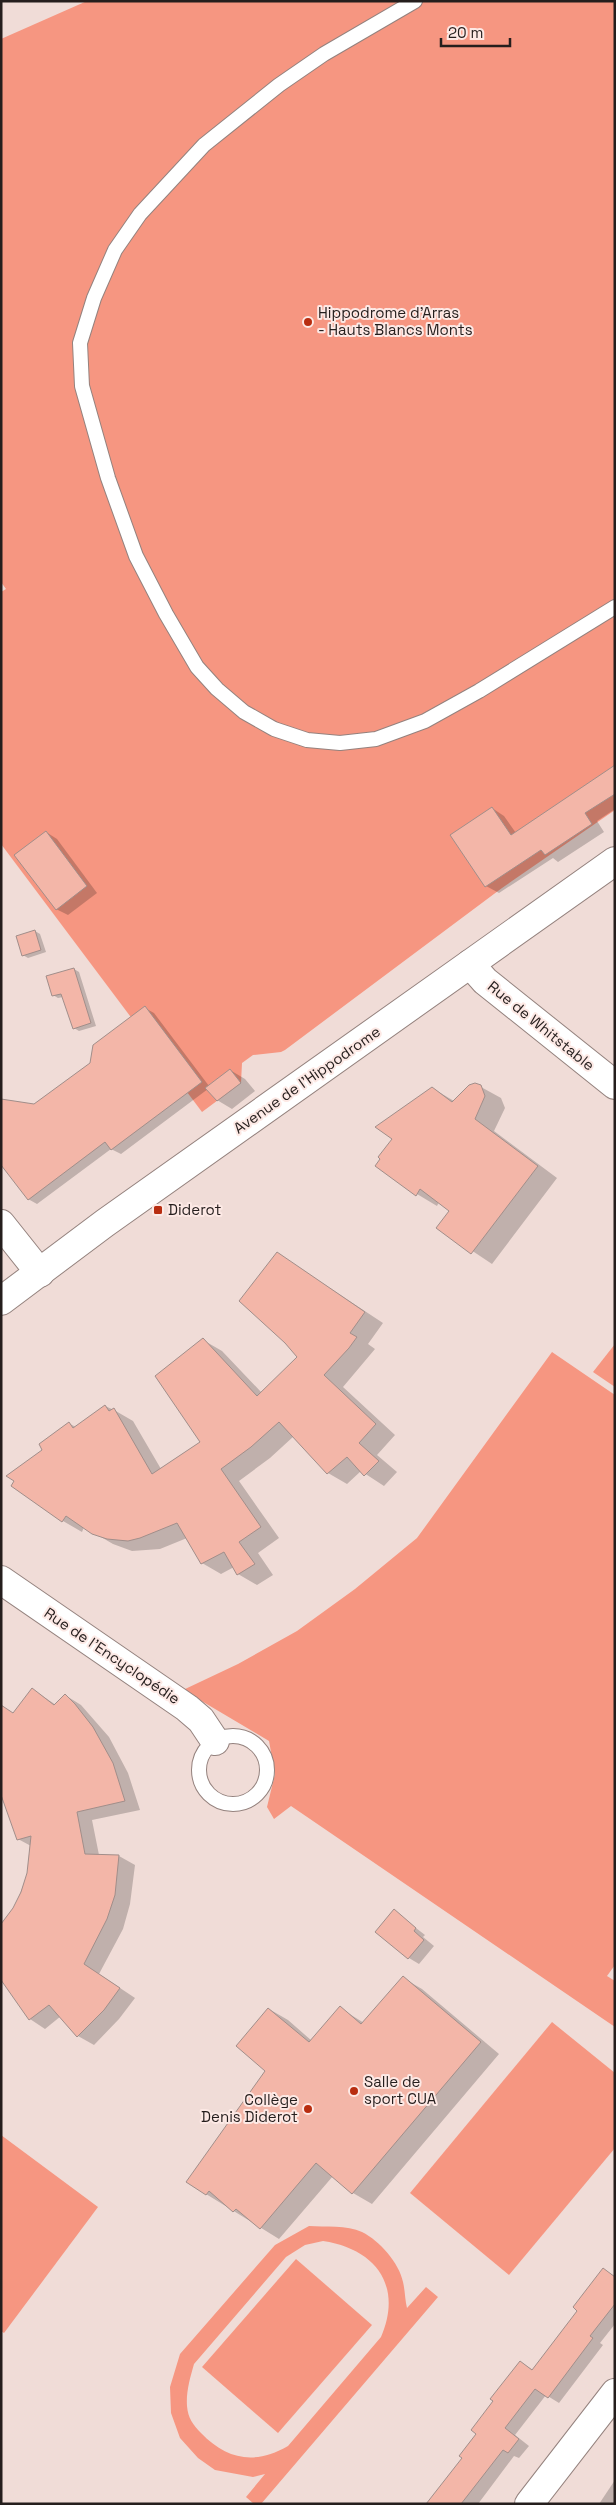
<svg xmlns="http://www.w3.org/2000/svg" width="616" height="2505" font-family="'Space Grotesk',sans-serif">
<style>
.green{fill:#f69681;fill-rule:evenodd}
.shadow{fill:#0003}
.building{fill:#f3b6a8;stroke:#a18e8a}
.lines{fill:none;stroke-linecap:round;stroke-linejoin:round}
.service-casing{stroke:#94827e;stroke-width:16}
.minor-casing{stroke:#94827e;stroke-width:30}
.service{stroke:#fff;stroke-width:14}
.minor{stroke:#fff;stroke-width:28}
.poi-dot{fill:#b82d10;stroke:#fde9e5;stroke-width:2}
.labels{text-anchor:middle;stroke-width:4;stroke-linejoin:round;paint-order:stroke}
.poi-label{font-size:15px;fill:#251e1d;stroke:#fde9e5;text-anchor:start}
.street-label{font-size:15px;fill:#251e1d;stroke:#fde9e5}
</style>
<rect width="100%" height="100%" fill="#f0dcd7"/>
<g class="green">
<polygon points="87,1 615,1 615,810 502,888 285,1050 281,1052 253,1055 242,1063 241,1083 202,1112 1,844 1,592 6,589 1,582 1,39"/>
<polygon points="615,1344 615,1387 593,1372"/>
<polygon points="552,1352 615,1395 615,1965 607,1976 615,1981 615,2027 291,1806 274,1819 267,1807 275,1774 269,1741 183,1690 238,1664 297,1631 355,1589 417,1538"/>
<polygon points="552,2022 615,2073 615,2148 509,2275 410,2193"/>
<polygon points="1,2135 98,2207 4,2333 1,2331"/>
<path d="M309,2226C325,2227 347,2225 362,2232C380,2241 399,2263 403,2282C405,2290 405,2300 407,2308L426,2287L438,2297L261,2504H254L246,2497L265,2474L253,2477L215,2470L198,2458L180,2438L171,2413L170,2387L180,2354L275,2245ZM323,2241C376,2249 403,2286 381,2337L288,2446C255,2465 227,2460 201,2433C193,2425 188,2418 187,2406C186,2392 190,2378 194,2364L286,2257L305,2245Z"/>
<polygon points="296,2259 372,2325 278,2433 202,2367"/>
</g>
<g class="shadow">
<polygon points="615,768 615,809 597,821 604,832 558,862 553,858 499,893 486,886 492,808 504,816 516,833"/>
<polygon points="46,832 57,839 97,893 68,915 56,909"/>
<polygon points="35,931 40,934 46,952 28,958 23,955"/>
<polygon points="74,969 79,972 96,1026 79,1031 74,1028 63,997 58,998 53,995"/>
<polygon points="145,1008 154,1013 209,1086 230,1070 245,1079 255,1091 232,1109 217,1100 208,1089 121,1154 111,1149 37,1204 28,1199 34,1106 91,1064"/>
<polygon points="481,1087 501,1098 505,1108 494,1131 557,1178 492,1264 438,1228 451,1211 439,1202 437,1206 417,1194 376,1166 432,1088 454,1101"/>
<polygon points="278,1254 383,1323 368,1344 375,1349 343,1387 395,1435 377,1455 397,1472 384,1486 361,1471 347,1484 328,1473 294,1436 270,1458 239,1481 279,1538 258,1553 273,1575 257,1585 238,1574 234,1567 221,1574 202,1563 187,1538 160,1549 132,1551 113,1544 84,1527 82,1532 63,1521 44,1450 70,1424 76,1427 105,1406 114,1410 133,1421 161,1469 202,1442 203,1340 222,1351 262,1393 299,1357"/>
<polygon points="32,1689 56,1705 65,1695 81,1705 109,1737 128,1773 140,1810 92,1820 99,1855 119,1856 135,1865 130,1904 123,1929 99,1974 135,1998 119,2019 94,2045 78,2036 61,2016 45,2029 30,2019 14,1909 28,1873 31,1846 18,1839 14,1714"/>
<polygon points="394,1911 425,1935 423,1937 434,1946 419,1964 409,1958"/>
<polygon points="403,1978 422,1989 499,2054 372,2204 353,2193 333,2176 279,2239 206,2194 267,2070 269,2009 288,2020 312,2041 340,2008 364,2023"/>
<polygon points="603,2270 615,2276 615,2324 600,2343 603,2345 559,2403 546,2395 515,2435 529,2446 519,2458 514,2456 478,2504 427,2504 463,2458 494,2401 520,2362 533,2370 579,2311"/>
<polygon points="615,2480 615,2504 599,2504"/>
</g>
<g class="building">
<polygon points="615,765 615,794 585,813 592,824 545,855 541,850 485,887 450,835 492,807 511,835"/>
<polygon points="46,831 87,886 56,910 14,855"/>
<polygon points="35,930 41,950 22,956 16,936"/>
<polygon points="74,968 91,1023 73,1029 61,994 52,996 46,976"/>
<polygon points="145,1006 202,1082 111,1150 105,1142 28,1200 1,1165 1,1099 34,1104 90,1063 93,1045"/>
<polygon points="230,1069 241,1083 217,1101 205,1088"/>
<polygon points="475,1083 481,1085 485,1096 475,1119 538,1166 471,1254 436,1228 449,1211 420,1189 416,1196 375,1166 380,1159 378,1157 392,1139 375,1127 432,1087 452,1102 469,1085"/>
<polygon points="277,1252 365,1312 350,1333 357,1337 349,1348 324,1375 376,1424 359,1443 379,1461 364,1476 347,1457 327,1474 279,1422 251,1447 221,1469 261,1527 239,1542 255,1564 237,1575 224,1552 201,1564 177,1523 140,1538 128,1541 107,1539 92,1534 66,1516 62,1522 11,1486 14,1481 6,1476 42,1450 39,1444 69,1422 73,1428 105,1405 109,1411 114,1408 152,1474 200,1442 155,1376 203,1338 257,1396 297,1357 285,1343 239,1301"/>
<polygon points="32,1688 54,1705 65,1694 75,1704 93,1727 113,1763 125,1801 77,1812 85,1854 119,1855 115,1895 107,1919 84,1964 120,1988 104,2010 77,2037 49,2005 29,2020 1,1980 1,1924 13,1908 21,1892 27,1873 31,1836 17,1840 1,1795 1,1705 13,1713"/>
<polygon points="394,1909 416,1928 414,1931 424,1940 408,1959 375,1932"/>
<polygon points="403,1976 481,2042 352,2194 316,2163 260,2229 236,2209 233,2212 209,2191 206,2195 186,2182 265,2071 236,2046 268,2008 309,2042 340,2006 361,2024"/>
<polygon points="603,2268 615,2277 615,2304 590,2336 593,2338 548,2398 535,2389 505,2428 519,2439 508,2453 503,2450 461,2504 426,2504 462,2458 459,2456 476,2434 471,2430 493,2401 490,2399 520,2361 532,2370 577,2311 573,2307"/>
</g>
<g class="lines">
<defs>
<g id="service">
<polyline points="415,1 324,54 279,85 204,145 140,214 115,250 94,298 80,343 82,386 108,478 136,556 166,614 197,667 217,689 244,712 274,729 307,740 340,743 376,739 425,721 479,691 615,607"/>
<circle cx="233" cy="1770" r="34"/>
</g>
<g id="minor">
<polyline points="470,964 485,981 615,1085"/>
<polyline points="1,1224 40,1273"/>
<polyline points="1,1301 105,1223 615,861"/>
<polyline points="1,1580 187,1708 201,1720 215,1741"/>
<polyline points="529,2504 615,2393"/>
</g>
</defs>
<use href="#service" class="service-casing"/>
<use href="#minor" class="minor-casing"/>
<use href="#service" class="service"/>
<use href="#minor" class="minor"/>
</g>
<g class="poi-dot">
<circle cx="308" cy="322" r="5"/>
<rect x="153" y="1205" width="10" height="10" rx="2.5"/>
<circle cx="354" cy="2091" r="5"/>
<circle cx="308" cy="2109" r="5"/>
</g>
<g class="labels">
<g class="poi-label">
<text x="318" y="318">Hippodrome d'Arras<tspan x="318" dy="17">- Hauts Blancs Monts</tspan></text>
<text x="168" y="1215">Diderot</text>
<text x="364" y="2087">Salle de<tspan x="364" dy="17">sport CUA</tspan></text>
<text x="298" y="2105" text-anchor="end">Collège<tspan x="298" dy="17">Denis Diderot</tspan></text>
</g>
<g class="street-label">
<text transform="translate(541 1026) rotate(39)" y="5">Rue de Whitstable</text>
<text transform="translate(307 1080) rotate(-35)" y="5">Avenue de l'Hippodrome</text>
<text transform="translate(112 1656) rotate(34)" y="5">Rue de l'Encyclopédie</text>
</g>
</g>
<rect width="616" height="2505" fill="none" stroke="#251e1d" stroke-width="5"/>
<path d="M441 38v8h69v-8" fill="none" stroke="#251e1d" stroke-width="2.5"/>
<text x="448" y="38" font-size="15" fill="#251e1d" stroke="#fde9e5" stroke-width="4" paint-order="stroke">20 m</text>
</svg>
